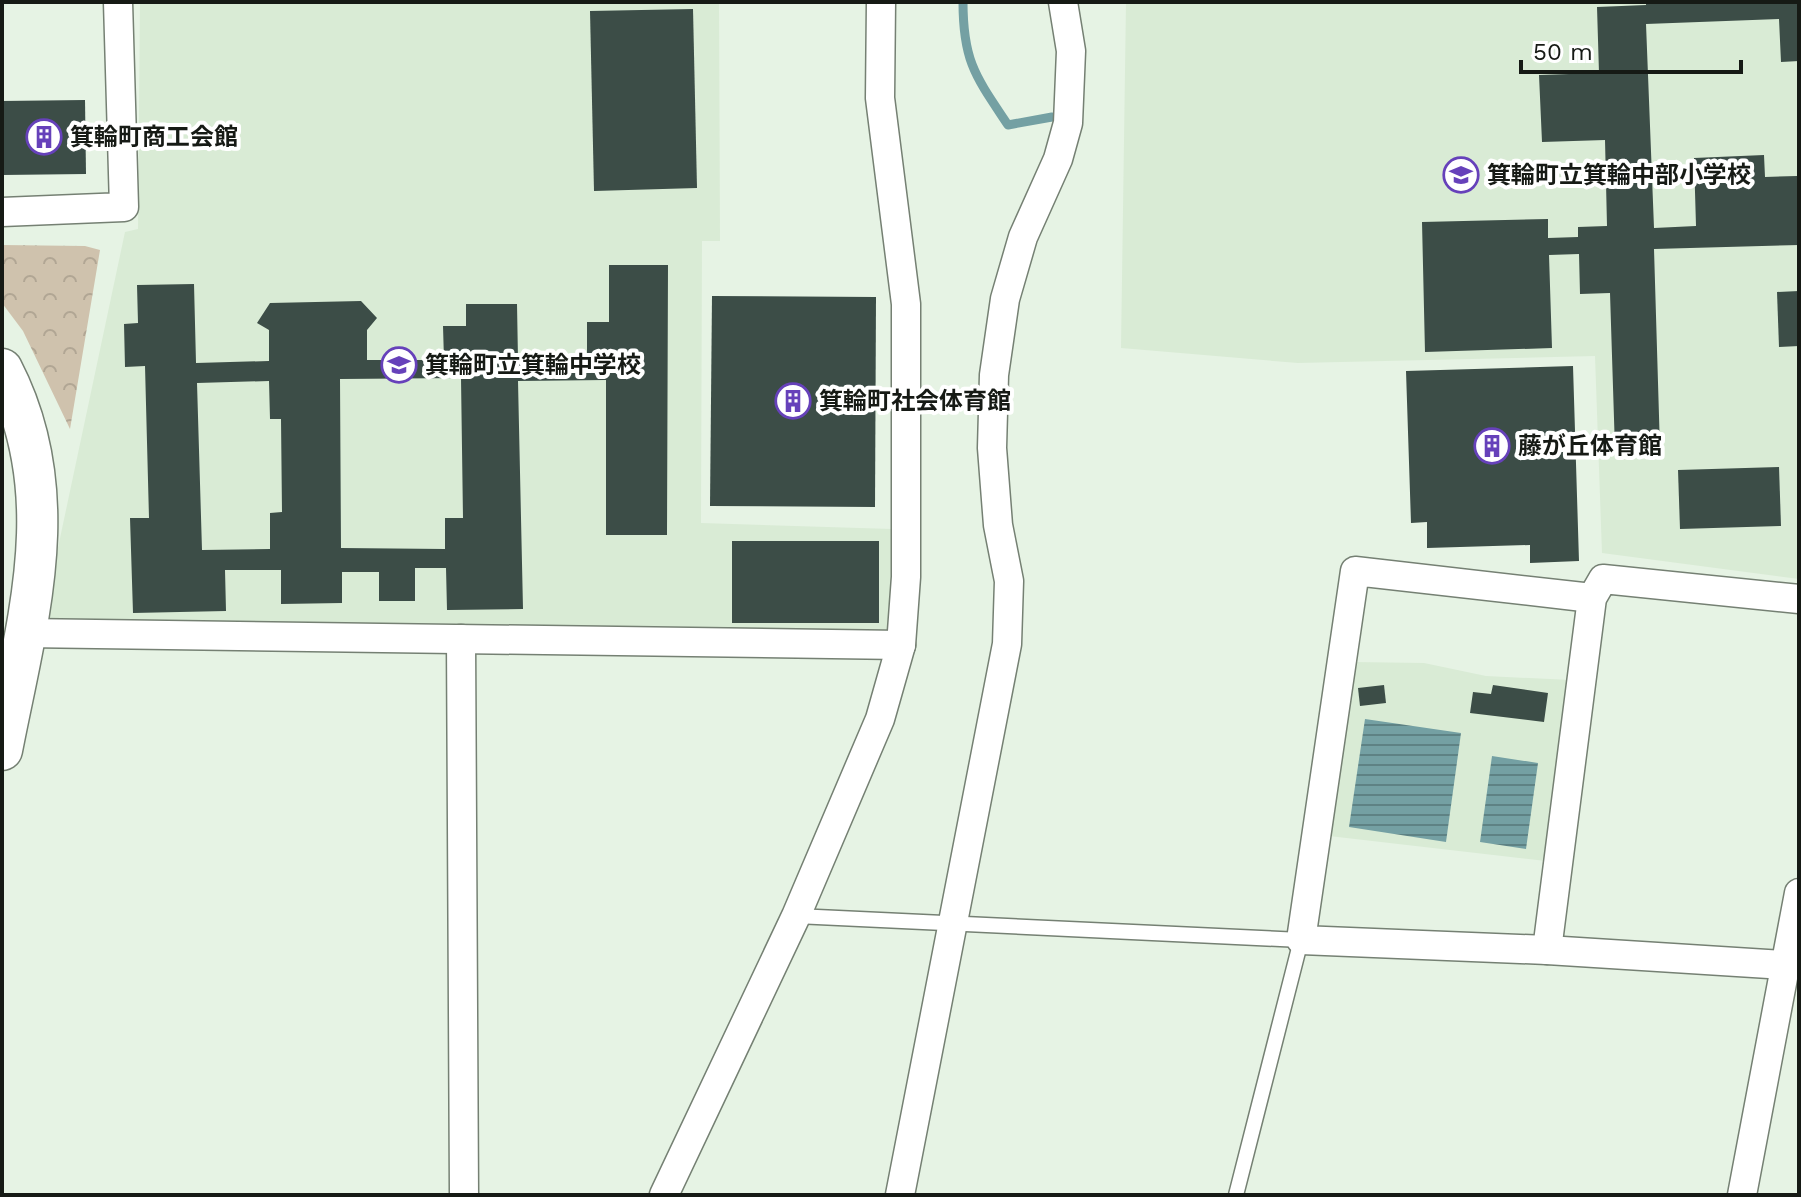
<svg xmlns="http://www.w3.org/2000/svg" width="1801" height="1197" font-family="'Work Sans','Noto Sans JP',sans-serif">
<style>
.built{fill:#d9ebd5}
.forest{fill:url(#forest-crowns)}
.water{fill:url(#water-rules)}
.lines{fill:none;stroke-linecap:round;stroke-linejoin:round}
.stream{stroke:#74a0a3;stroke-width:9}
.building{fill:#3c4d47;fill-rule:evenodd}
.lane-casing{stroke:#758073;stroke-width:17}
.street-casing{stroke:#758073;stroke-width:31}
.secondary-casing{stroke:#758073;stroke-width:43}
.lane{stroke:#fff;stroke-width:14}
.street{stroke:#fff;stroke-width:28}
.secondary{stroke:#fff;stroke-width:40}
.labels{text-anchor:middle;stroke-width:8;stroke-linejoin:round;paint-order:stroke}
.poi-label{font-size:24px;font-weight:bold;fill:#161a15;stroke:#fff;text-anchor:start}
</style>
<defs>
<pattern id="forest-crowns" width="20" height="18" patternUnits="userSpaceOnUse" patternTransform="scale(2)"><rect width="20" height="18" fill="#cfc2ad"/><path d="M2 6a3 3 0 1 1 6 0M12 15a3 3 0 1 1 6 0" fill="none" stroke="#b1a694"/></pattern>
<pattern id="water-rules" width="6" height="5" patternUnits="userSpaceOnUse" patternTransform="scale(2)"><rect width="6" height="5" fill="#74a0a3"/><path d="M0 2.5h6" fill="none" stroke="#5e8284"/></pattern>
</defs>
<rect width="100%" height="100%" fill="#e6f3e4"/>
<g class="built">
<polygon points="140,2 719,2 720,241 702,241 701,523 892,529 895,580 890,635 42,623 125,232 138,229"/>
<polygon points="1126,2 1799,2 1799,579 1602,553 1595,356 1298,363 1121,348"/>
<polygon points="1353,662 1424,663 1486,676 1571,680 1546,861 1329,836"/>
</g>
<polygon class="forest" points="2,245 85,246 100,250 70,429 23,331 2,303"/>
<g class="water">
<polygon points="1365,719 1461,733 1446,842 1349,827"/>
<polygon points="1492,756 1538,763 1526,849 1480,842"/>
</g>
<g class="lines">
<path class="stream" d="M963,2C963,62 976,77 1008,125L1052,117"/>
</g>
<g class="building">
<polygon points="1646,2 1799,2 1799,61 1781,62 1779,19 1646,24 1654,228 1696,226 1694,158 1764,155 1765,177 1797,176 1799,245 1654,249 1660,449 1615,450 1610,293 1580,294 1579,254 1549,255 1552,348 1425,352 1422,222 1548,219 1548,238 1578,237 1578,227 1607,226 1605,140 1542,142 1539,75 1599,73 1597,7 1646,5"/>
<polygon points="693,9 697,188 594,191 590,11"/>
<polygon points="85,100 86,174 2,175 2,101"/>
<path d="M609,265H668L667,535H606V380L518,381L523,609L447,610L446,568H415V601H379V572H342V603L281,604V570H225L226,611L133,613L130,518H149L145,366L125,367L124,324L138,323L137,285L194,284L196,363L269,361V330L257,323L270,303L361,301L377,318L367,330V360H444L443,326H466V304H517L518,360L587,359V322H609ZM461,378L463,518H445V549L341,548L340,379ZM269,381L270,419H281L282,512L270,513V549L202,550L197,383Z"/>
<polygon points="1799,291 1799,346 1779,347 1777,292"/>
<polygon points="712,296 876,297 875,507 710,506"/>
<polygon points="1573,366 1579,561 1530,563 1530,545 1427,548 1427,522 1411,523 1406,371"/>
<polygon points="1779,467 1781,526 1680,529 1678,470"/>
<rect x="732" y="541" width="147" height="82"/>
<polygon points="1384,685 1386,703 1360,706 1358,688"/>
<polygon points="1493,685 1548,693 1544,722 1470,713 1473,692 1491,694"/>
</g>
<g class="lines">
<defs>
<polyline id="lane" points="796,916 1301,940 1236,1195"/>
<g id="street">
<polyline points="2,212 124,207 118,2"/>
<polyline points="1592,598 1355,571 1301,940 1547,950 1785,965"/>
<polyline points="25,633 901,645"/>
<polyline points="461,639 464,1195"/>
<polyline points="1547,950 1592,598 1603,579 1799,599"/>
<polyline points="664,1195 796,916 880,719 901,645 906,577 906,304 880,98 881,2"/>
<polyline points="900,1195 1007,644 1009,581 998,525 992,448 994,375 1005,299 1023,237 1058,159 1068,123 1071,51 1063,2"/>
<polyline points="1742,1195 1799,893"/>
</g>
<path id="secondary" d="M2,369C67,494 27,621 2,750"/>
</defs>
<use href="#lane" class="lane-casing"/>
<use href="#street" class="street-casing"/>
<use href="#secondary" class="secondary-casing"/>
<use href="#lane" class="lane"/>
<use href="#street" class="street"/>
<use href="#secondary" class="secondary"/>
</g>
<defs>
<symbol id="building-ring" viewBox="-11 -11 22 22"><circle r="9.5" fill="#fff" stroke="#6641ba" stroke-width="1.5"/><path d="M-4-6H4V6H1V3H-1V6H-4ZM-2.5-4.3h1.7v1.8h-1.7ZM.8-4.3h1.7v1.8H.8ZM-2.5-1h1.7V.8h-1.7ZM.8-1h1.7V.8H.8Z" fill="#6641ba"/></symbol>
<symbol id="school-ring" viewBox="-11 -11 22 22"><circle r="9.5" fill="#fff" stroke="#6641ba" stroke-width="1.5"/><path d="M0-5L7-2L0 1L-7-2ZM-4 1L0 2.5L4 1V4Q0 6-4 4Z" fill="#6641ba"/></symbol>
</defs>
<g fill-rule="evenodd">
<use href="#building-ring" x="24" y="117" width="40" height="40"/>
<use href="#school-ring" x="1441" y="155" width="40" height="40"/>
<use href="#school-ring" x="379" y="345" width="40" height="40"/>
<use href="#building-ring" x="773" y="381" width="40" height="40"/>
<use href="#building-ring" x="1472" y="426" width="40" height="40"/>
</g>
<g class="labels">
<g class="poi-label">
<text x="70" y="145">箕輪町商工会館</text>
<text x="1487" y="183">箕輪町立箕輪中部小学校</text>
<text x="425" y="373">箕輪町立箕輪中学校</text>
<text x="819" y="409">箕輪町社会体育館</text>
<text x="1518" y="454">藤が丘体育館</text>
</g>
</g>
<rect width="1801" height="1197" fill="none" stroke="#161a15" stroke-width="8"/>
<path d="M1521 60v12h220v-12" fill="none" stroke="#161a15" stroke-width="4"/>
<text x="1533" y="60" font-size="24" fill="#161a15" stroke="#ffffff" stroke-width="6" paint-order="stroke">50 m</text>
</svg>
